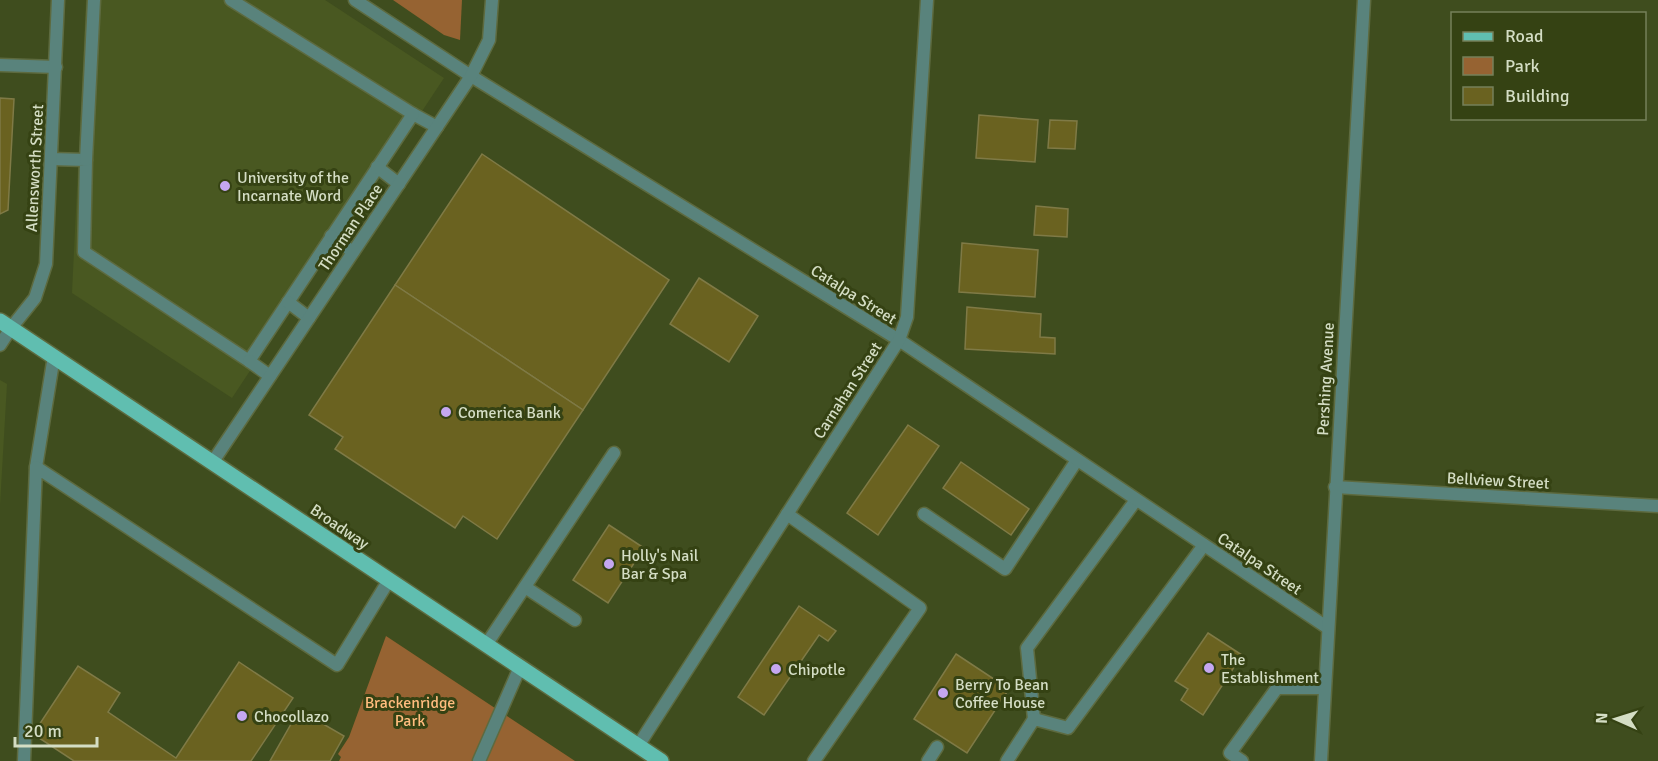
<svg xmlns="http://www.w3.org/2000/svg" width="1658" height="761" font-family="Signika,sans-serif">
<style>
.built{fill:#495821}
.green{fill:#966332}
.building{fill:#6a6220;stroke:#7f7a46;stroke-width:1.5}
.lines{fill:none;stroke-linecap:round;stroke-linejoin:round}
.lane-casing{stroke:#5d6a3f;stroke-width:15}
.street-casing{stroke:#5d6a3f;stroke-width:15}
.primary-casing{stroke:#5d6a3f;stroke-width:18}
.lane{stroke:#59837c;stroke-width:12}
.street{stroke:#59837c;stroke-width:12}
.primary{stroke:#60beb0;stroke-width:15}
.poi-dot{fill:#c5a7f1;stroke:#354213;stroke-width:2}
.labels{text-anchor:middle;stroke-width:6;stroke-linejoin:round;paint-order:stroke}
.street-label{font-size:16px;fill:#d4ddc4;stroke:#354213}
.poi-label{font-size:16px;fill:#d4ddc4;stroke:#354213;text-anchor:start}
.park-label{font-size:16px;fill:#ffbc7e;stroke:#354213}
</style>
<rect width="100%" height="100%" fill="#3f4d1e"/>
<g class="built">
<polygon points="86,0 325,0 444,78 232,398 72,293"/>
<polygon points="0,380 7,384 0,505"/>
</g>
<g class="green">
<polygon points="393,0 462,0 460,40 444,35"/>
<polygon points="386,636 575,761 339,761 341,757 338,754 349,737"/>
</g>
<g class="building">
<polygon points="0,98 14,99 8,210 0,214"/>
<polygon points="979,115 1038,120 1035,162 976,158"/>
<polygon points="1050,120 1077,121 1075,149 1048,148"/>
<polygon points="482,154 669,280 583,410 395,285"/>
<polygon points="1036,206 1068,209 1067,237 1034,235"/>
<polygon points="962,243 1038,250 1035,297 959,292"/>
<polygon points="699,278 758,316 729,362 670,324"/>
<polygon points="395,285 583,410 497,539 463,516 455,528 335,449 343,437 309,415"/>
<polygon points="967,307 1041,314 1040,337 1055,338 1055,354 965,349"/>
<polygon points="908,425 939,446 878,535 847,513"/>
<polygon points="961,462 1029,509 1011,535 943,488"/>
<polygon points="609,525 644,548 608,603 573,580"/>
<polygon points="799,606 836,631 828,641 819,635 764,715 738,697"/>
<polygon points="1208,633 1242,655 1203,715 1181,700 1188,689 1175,681"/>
<polygon points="956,654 1009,689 967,753 914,719"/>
<polygon points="239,662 293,698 251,761 74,761 33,734 78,666 120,693 108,712 176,758"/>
<polygon points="299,710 344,736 330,761 270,761"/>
</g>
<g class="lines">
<defs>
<g id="lane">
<polyline points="0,65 56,67"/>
<polyline points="413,114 437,127"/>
<polyline points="51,159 86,160 84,252 249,361 413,114 231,0"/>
<polyline points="86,160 94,0"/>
<polyline points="377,167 399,184"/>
<polyline points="331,236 353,252"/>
<polyline points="288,302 309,318"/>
<polyline points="0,345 11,328"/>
<polyline points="249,361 270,376"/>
<polyline points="36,467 54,356"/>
<polyline points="787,514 920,608 814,761"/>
<polyline points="924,514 1005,569 1077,460"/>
<polyline points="525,587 575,620"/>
<polyline points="486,645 614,453"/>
<polyline points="1034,719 1027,648 1136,500"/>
<polyline points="24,761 36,467 337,665 389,580"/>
<polyline points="479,761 520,667"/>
<polyline points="928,761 937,747"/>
<polyline points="1007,761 1034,719 1068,728 1204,545"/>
<polyline points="1242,761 1230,753 1277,688 1324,688"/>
</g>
<g id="street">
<polyline points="355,0 471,76 899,340 1328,628"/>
<polyline points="11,328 35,298 46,264 58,0"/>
<polyline points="212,463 471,76 489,40 492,0"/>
<polyline points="1335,487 1658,506"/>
<polyline points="638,746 899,340 907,317 927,0"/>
<polyline points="1321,761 1364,0"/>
</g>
<polyline id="primary" points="0,321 661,761"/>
</defs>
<use href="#lane" class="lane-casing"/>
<use href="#street" class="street-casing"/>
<use href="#primary" class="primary-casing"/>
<use href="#lane" class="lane"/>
<use href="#street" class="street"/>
<use href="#primary" class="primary"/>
</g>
<g class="poi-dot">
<circle cx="225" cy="186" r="6"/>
<circle cx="446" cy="412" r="6"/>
<circle cx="609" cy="564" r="6"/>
<circle cx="1209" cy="668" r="6"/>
<circle cx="776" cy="669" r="6"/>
<circle cx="943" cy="693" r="6"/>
<circle cx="242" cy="716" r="6"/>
</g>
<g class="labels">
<g class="street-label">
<text transform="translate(34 168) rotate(-87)" y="6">Allensworth Street</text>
<text transform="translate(350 227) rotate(-56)" y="6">Thorman Place</text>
<text transform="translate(854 294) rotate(32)" y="6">Catalpa Street</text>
<text transform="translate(1325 379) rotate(-87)" y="6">Pershing Avenue</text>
<text transform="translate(847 390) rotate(-57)" y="6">Carnahan Street</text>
<text transform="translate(1498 480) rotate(3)" y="6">Bellview Street</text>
<text transform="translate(340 526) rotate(34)" y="6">Broadway</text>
<text transform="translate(1260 563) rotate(34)" y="6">Catalpa Street</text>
</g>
<g class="poi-label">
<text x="237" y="183">University of the<tspan x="237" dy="18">Incarnate Word</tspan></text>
<text x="458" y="418">Comerica Bank</text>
<text x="621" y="561">Holly's Nail<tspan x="621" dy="18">Bar &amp; Spa</tspan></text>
<text x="1221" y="665">The<tspan x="1221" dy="18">Establishment</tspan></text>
<text x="788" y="675">Chipotle</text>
<text x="955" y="690">Berry To Bean<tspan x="955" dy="18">Coffee House</tspan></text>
<text x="254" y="722">Chocollazo</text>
</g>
<g class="park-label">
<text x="410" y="708">Brackenridge<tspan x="410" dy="18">Park</tspan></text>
</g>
</g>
<rect x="1451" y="12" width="195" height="108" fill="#354213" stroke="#75805a" stroke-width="1.5"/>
<rect x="1463" y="32" width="30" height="9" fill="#60beb0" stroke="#75805a" stroke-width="1.5"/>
<text x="1505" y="42" font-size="18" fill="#d4ddc4">Road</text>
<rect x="1463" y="57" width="30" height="18" fill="#966332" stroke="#75805a" stroke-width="1.5"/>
<text x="1505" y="72" font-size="18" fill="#d4ddc4">Park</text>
<rect x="1463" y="87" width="30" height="18" fill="#6a6220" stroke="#75805a" stroke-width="1.5"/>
<text x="1505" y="102" font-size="18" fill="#d4ddc4">Building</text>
<g transform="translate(1616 719) rotate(273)" stroke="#354213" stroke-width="4.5" paint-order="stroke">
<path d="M0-4.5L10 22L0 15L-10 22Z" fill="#d4ddc4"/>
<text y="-9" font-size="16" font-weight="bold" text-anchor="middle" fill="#d4ddc4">N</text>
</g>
<path d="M15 737v9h82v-9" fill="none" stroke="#d4ddc4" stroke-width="3"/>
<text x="24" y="737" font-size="18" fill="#d4ddc4" stroke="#354213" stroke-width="4.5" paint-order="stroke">20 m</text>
</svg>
